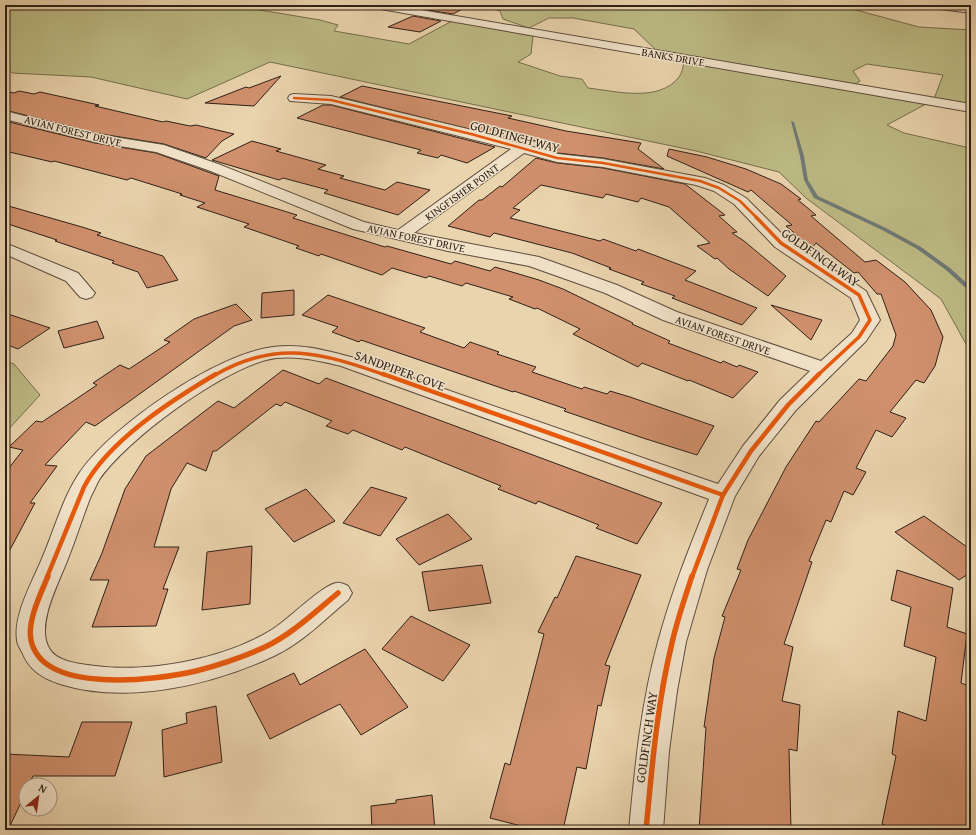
<svg xmlns="http://www.w3.org/2000/svg" width="976" height="835" font-family="'Gentium Book Plus',serif">
<style>
.green{fill:#bdbb85;stroke:#766e4e}
.lines{fill:none;stroke-linecap:round;stroke-linejoin:round}
.stream{fill:#707a76;fill-rule:evenodd}
.building{fill:#d0906d;stroke:#2e2018}
.minor-casing{stroke:#5d4d3d;stroke-width:2}
.tertiary-casing{stroke:#5d4d3d;stroke-width:2}
.minor{fill:#f1e3ca;fill-rule:evenodd}
.tertiary{fill:#f1e3ca;fill-rule:evenodd}
.cycleway-far3-casing{stroke:#f1e3ca;stroke-width:4}
.cycleway-far2-casing{stroke:#f1e3ca;stroke-width:5.5}
.cycleway-far1-casing{stroke:#f1e3ca;stroke-width:7}
.cycleway-casing{stroke:#f1e3ca;stroke-width:8}
.cycleway-far3{stroke:#e8590c;stroke-width:2.5}
.cycleway-far2{stroke:#e8590c;stroke-width:3.5}
.cycleway-far1{stroke:#e8590c;stroke-width:4.5}
.cycleway{stroke:#e8590c;stroke-width:5.5}
.labels{text-anchor:middle;stroke-width:3;stroke-linejoin:round;paint-order:stroke}
.far-street-label{font-size:11px;fill:#2e2018;stroke:#f1e3ca}
.street-label{font-size:13px;fill:#2e2018;stroke:#f1e3ca}
</style>
<rect width="100%" height="100%" fill="#ead4ad"/>
<filter id="stains"><feTurbulence type="fractalNoise" baseFrequency=".005" numOctaves="4"/><feColorMatrix values="0 0 0 0 .2 0 0 0 0 .09 0 0 0 0 .02 0 0 0 .5 -.17"/></filter>
<radialGradient id="worn" r=".72"><stop offset=".6" stop-color="#630" stop-opacity="0"/><stop offset="1" stop-color="#630" stop-opacity=".3"/></radialGradient>
<g class="green">
<path d="M5,5H273L260,10L320,20L338,25L334,31L409,44L452,21L533,36L531,54L518,62L560,76L582,79L588,88C615,91 659,103 679,77C682,73 683,67 684,62L926,104L887,125L904,133L970,148L971,144V353L941,299L806,198L779,172L696,151L270,62L187,99L91,77L12,73L5,66Z"/>
<polygon points="478,5 845,5 845,7 919,27 971,30 971,105 934,99 943,75 867,64 853,71 860,81 854,85 656,50 634,29 573,18 549,18 529,28 503,19 500,11"/>
<polygon points="5,361 14,364 40,395 5,433"/>
</g>
<g class="lines">
<polygon class="stream" points="791,121 794,122 804,156 808,180 818,196 886,228 921,247 950,268 971,287 971,291 969,291 946,270 917,249 882,230 814,198 804,180 800,156"/>
</g>
<g class="building">
<polygon points="437,5 470,5 453,14 427,10"/>
<polygon points="413,16 441,21 420,32 388,27"/>
<polygon points="281,76 254,106 205,103 246,87 249,88"/>
<polygon points="362,86 512,116 508,118 566,131 641,143 638,149 664,169 603,158 558,153 547,149 552,145 513,136 509,139 340,97"/>
<polygon points="5,91 14,93 19,91 34,94 40,92 99,105 95,106 163,122 166,121 190,126 196,125 234,134 222,141 206,158 164,144 95,133 5,110"/>
<polygon points="323,105 331,105 495,147 467,163 441,155 438,158 417,153 421,150 297,118"/>
<polygon points="5,121 95,143 156,153 219,176 215,190 297,215 293,218 385,247 387,246 451,264 455,261 490,271 495,267 539,280 563,289 633,323 632,324 670,341 668,343 721,363 723,361 737,367 739,365 758,372 733,398 689,380 688,381 642,363 638,367 573,334 580,329 537,308 535,309 509,299 513,297 466,283 462,286 429,276 426,278 392,268 382,275 321,254 319,256 296,248 299,246 244,227 249,224 197,207 205,203 180,195 182,194 131,178 127,180 54,161 52,162 5,151"/>
<polygon points="252,141 281,149 276,151 326,165 318,169 344,176 340,178 385,190 397,182 430,190 398,215 324,193 328,190 283,178 279,180 212,160"/>
<polygon points="669,149 707,157 746,169 781,184 801,199 798,200 816,215 811,216 865,262 876,260 905,282 931,310 943,337 935,366 924,383 916,380 890,412 906,418 892,437 876,430 856,468 866,472 853,495 844,491 831,522 826,520 809,561 812,562 784,644 793,647 782,701 800,705 797,751 789,749 791,830 699,830 706,727 704,727 714,658 725,617 722,616 741,570 737,569 748,540 786,467 816,421 819,422 859,379 866,381 893,346 896,335 881,294 877,294 858,272 854,273 816,243 812,248 786,226 792,225 751,190 748,192 667,156"/>
<polygon points="536,158 557,163 603,168 685,184 725,215 719,216 737,232 732,233 744,241 786,276 768,296 729,269 717,258 715,259 697,246 710,243 669,207 641,198 638,202 606,194 603,198 541,185 513,208 520,210 510,218 600,241 603,239 636,251 638,249 696,271 685,280 757,308 742,325 672,298 675,296 641,284 644,282 609,269 611,268 572,253 494,233 490,237 448,226 479,200 482,200 500,186 502,187"/>
<polygon points="5,205 82,227 101,233 97,235 163,256 178,280 147,288 138,272 112,263 114,261 55,241 57,240 5,223"/>
<polygon points="294,290 294,315 261,318 262,293"/>
<polygon points="328,295 425,328 420,332 464,348 470,342 499,352 497,354 536,367 532,372 582,389 584,387 607,394 610,391 630,397 714,426 697,455 643,438 564,411 566,409 514,391 513,392 361,340 359,342 332,332 338,327 302,315"/>
<polygon points="236,304 252,320 234,326 95,426 86,422 45,465 57,466 30,503 35,503 5,559 5,473 23,450 9,447 36,421 42,422 97,385 93,383 120,365 129,369 170,342 164,340 194,319"/>
<polygon points="771,305 822,320 811,340"/>
<polygon points="5,313 50,328 18,349 5,344"/>
<polygon points="97,321 104,338 64,348 58,331"/>
<polygon points="283,370 319,384 326,378 662,503 637,544 596,528 599,525 538,501 536,504 498,489 501,486 405,447 402,450 353,430 348,434 326,426 332,421 285,402 281,406 276,404 216,451 213,451 206,471 187,463 171,489 154,547 179,547 163,589 168,589 156,626 92,627 109,580 90,580 102,553 125,489 146,456 218,401 234,408"/>
<polygon points="371,487 407,498 380,536 343,523"/>
<polygon points="306,489 335,521 294,542 265,509"/>
<polygon points="448,514 472,539 419,565 396,539"/>
<polygon points="924,516 971,550 971,572 959,580 895,532"/>
<polygon points="252,546 250,604 202,610 207,552"/>
<polygon points="576,556 641,575 605,665 610,666 601,706 598,705 586,769 577,767 563,830 537,830 490,818 505,763 510,765 544,634 538,632 555,597 557,598"/>
<polygon points="482,565 491,603 429,611 422,572"/>
<polygon points="897,570 953,588 947,627 967,634 961,683 971,687 971,830 895,830 882,824 896,756 892,754 898,711 926,721 936,657 904,646 911,607 891,600"/>
<polygon points="411,616 470,645 443,681 382,649"/>
<polygon points="365,649 408,707 361,735 340,704 270,739 247,695 294,673 300,685"/>
<polygon points="216,706 222,762 164,777 162,730 187,723 186,713"/>
<polygon points="82,722 132,722 115,776 33,776 29,785 26,785 26,792 8,830 5,830 5,754 69,757"/>
<polygon points="432,795 435,830 372,830 371,806 396,803 396,800"/>
</g>
<g class="lines">
<defs>
<g id="minor">
<polygon points="370,5 392,5 971,104 971,112 375,8"/>
<path d="M294,94L331,96L476,131L558,154L603,159L705,178L724,185L746,198L787,239L866,291L880,320L866,341L796,410L759,456L735,496L707,570L686,642L677,691L669,751L663,830H629C635,767 641,703 658,642C671,593 690,546 709,499L341,366C317,360 290,354 266,360C218,373 127,439 99,480C96,485 94,491 91,496C83,516 77,536 69,556C61,579 35,624 49,648C56,662 80,664 95,666C150,673 225,659 273,629C289,619 321,586 336,583C340,582 344,584 348,586L352,593L348,600C324,620 302,643 274,656C212,685 127,705 60,684C42,678 29,670 22,652C20,648 17,644 17,640C13,614 34,579 43,556C55,528 63,497 80,472C113,425 216,354 273,347C301,343 328,351 355,358L718,484L743,446L780,400L810,371L663,320L605,293L529,266L448,251L353,229L208,170L156,152L95,142L5,119V111L95,134L164,145L218,164L364,222L398,230L511,149L331,104L290,101L288,98L290,95ZM524,153L557,162L603,167L696,185L714,191L734,204L775,247L851,298L860,320L852,333L821,361L677,312L617,285L539,257L414,233Z"/>
<polygon points="5,243 78,273 95,293 92,297 86,299 80,297 66,281 5,254"/>
</g>
<polygon id="tertiary" points="928,5 956,5 971,7 971,13 933,8"/>
</defs>
<use href="#minor" class="minor-casing"/>
<use href="#tertiary" class="tertiary-casing"/>
<use href="#minor" class="minor"/>
<use href="#tertiary" class="tertiary"/>
<defs>
<polyline id="cycleway-far3" points="294,98 331,100 471,134 557,158 603,163 700,181 719,188 740,201 757,218"/>
<g id="cycleway-far2">
<polyline points="756,217 781,243 859,295 870,320 859,337 818,375"/>
<path d="M215,375C277,339 322,353 385,375"/>
</g>
<g id="cycleway-far1">
<polyline points="383,374 723,495"/>
<path d="M47,577L84,487C108,441 172,400 216,374"/>
<polyline points="692,577 723,495 751,451 788,405 819,374"/>
</g>
<g id="cycleway">
<path d="M48,576C41,593 27,621 31,640C42,695 157,680 196,671C219,665 243,657 265,647C292,634 315,612 338,593"/>
<path d="M646,830C652,767 657,704 672,643C677,620 685,598 692,576"/>
</g>
</defs>
<use href="#cycleway-far3" class="cycleway-far3-casing"/>
<use href="#cycleway-far2" class="cycleway-far2-casing"/>
<use href="#cycleway-far1" class="cycleway-far1-casing"/>
<use href="#cycleway" class="cycleway-casing"/>
<use href="#cycleway-far3" class="cycleway-far3"/>
<use href="#cycleway-far2" class="cycleway-far2"/>
<use href="#cycleway-far1" class="cycleway-far1"/>
<use href="#cycleway" class="cycleway"/>
</g>
<g class="labels">
<g class="far-street-label">
<text transform="translate(673 57) rotate(10)" y="4">BANKS DRIVE</text>
<text transform="translate(73 131) rotate(14)" y="4">AVIAN FOREST DRIVE</text>
<text transform="translate(462 192) rotate(-36)" y="4">KINGFISHER POINT</text>
<text transform="translate(416 238) rotate(12)" y="4">AVIAN FOREST DRIVE</text>
<text transform="translate(723 335) rotate(19)" y="4">AVIAN FOREST DRIVE</text>
</g>
<g class="street-label">
<text transform="translate(515 136) rotate(15)" y="5">GOLDFINCH WAY</text>
<text transform="translate(821 257) rotate(35)" y="5">GOLDFINCH WAY</text>
<text transform="translate(400 370) rotate(20)" y="5">SANDPIPER COVE</text>
<text transform="translate(646 737) rotate(-82)" y="5">GOLDFINCH WAY</text>
</g>
</g>
<rect width="976" height="835" fill="none" stroke="#ead4ad" stroke-width="20"/>
<rect x="6" y="6" width="964" height="823" fill="none" stroke="#2e2018" stroke-width="2"/>
<rect x="10" y="10" width="956" height="815" fill="none" stroke="#2e2018"/>
<g transform="translate(38 797) rotate(29)"><circle r="19" fill="#f1e3ca" stroke="#a39583"/>
<path d="M0-3L7 15L0 10L-7 15Z" fill="#8f2418"/>
<text y="-6" font-size="11" font-weight="bold" text-anchor="middle" fill="#2e2018">N</text>
</g>
<rect width="100%" height="100%" filter="url(#stains)"/>
<rect width="100%" height="100%" fill="url(#worn)"/>
</svg>
